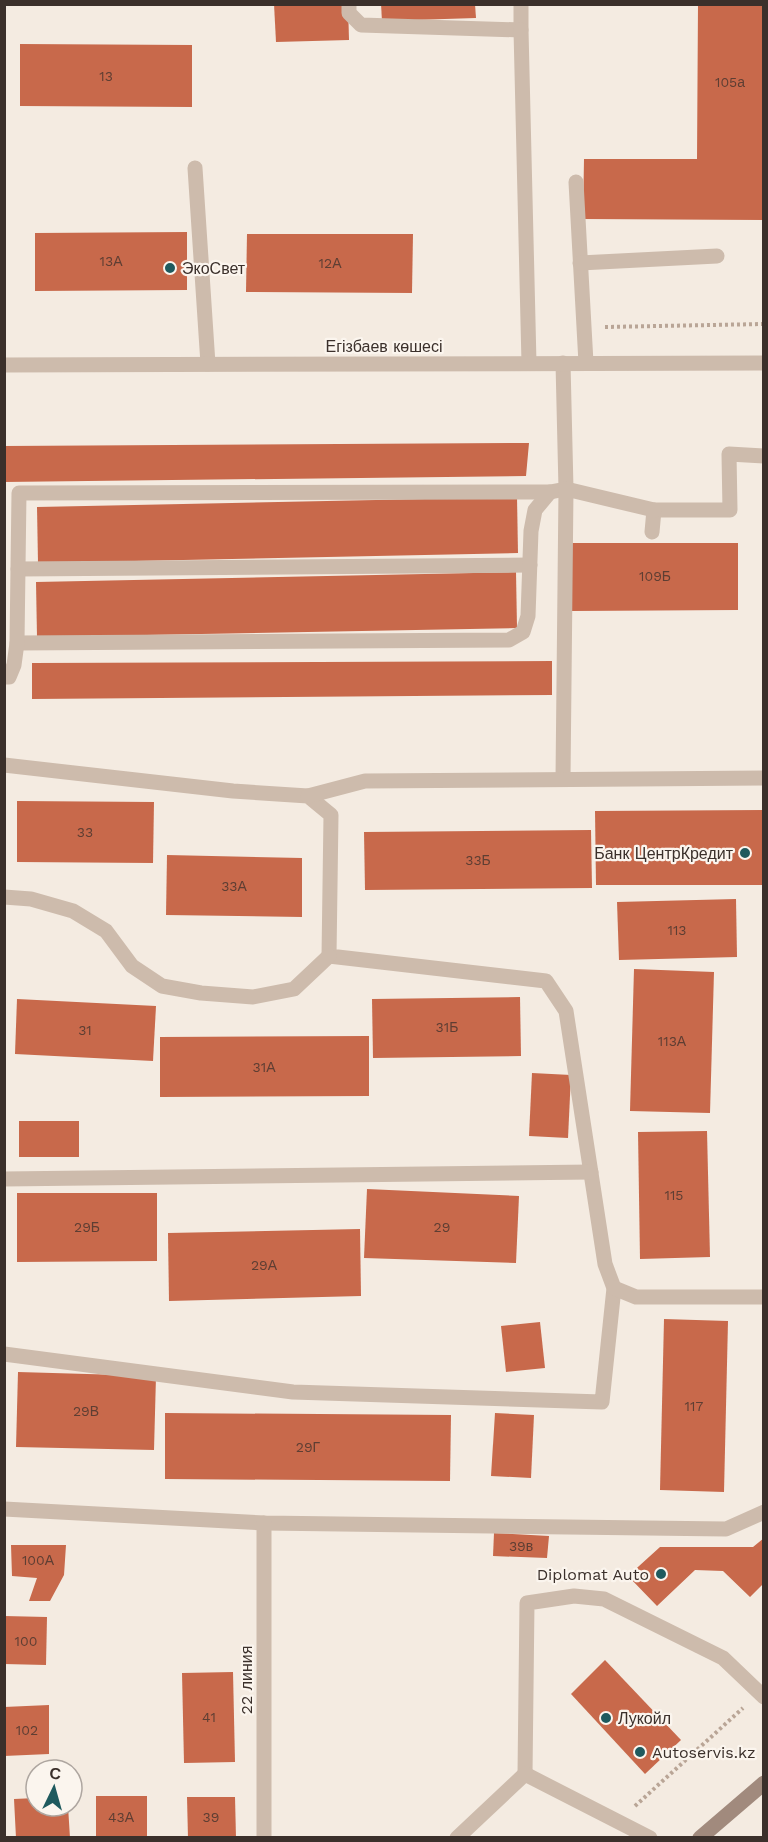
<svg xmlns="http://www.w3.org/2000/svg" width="768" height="1842" font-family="'Work Sans',sans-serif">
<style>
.building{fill:#c8694b}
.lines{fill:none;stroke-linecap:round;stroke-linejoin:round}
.path{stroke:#b9a596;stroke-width:4;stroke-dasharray:3 3;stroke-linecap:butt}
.lane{stroke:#cdbbac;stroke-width:15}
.street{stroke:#cdbbac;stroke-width:15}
.secondary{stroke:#a18a7d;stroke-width:15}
.poi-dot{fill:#1f5a5e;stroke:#fbf5ee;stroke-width:2}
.labels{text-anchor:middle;stroke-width:4.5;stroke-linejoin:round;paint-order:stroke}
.number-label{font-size:14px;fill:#5e3e33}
.poi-label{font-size:16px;fill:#3b302b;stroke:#fbf5ee;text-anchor:start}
.street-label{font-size:16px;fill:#3b302b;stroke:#fbf5ee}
</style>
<rect width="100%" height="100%" fill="#f4ebe1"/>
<g class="building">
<polygon points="274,4 348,4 349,40 276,42"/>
<polygon points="381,4 475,4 476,18 382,21"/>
<polygon points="698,4 764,4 764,220 583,219 584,159 697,159"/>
<polygon points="20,44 192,45 192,107 20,106"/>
<polygon points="187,232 187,290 35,291 35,233"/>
<polygon points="247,234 413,234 412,293 246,292"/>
<polygon points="529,443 526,476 4,482 4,446"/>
<polygon points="517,497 518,553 38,563 37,507"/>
<polygon points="571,543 738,543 738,610 572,611"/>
<polygon points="516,572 517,628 37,637 36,582"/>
<polygon points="552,661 552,695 32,699 32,663"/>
<polygon points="17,801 154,802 153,863 17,862"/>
<polygon points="764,810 764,885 596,885 595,811"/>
<polygon points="591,830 592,888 365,890 364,832"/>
<polygon points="167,855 302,858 302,917 166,915"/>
<polygon points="736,899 737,957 619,960 617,902"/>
<polygon points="634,969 714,972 710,1113 630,1111"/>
<polygon points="520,997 521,1056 373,1058 372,999"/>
<polygon points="17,999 156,1006 153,1061 15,1054"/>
<polygon points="369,1036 369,1096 160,1097 160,1037"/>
<polygon points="532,1073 571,1075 568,1138 529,1136"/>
<rect x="19" y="1121" width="60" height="36"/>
<polygon points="707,1131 710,1257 640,1259 638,1132"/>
<polygon points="367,1189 519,1196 516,1263 364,1258"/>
<polygon points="17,1193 157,1193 157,1261 17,1262"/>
<polygon points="360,1229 361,1296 169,1301 168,1233"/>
<polygon points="664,1319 728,1321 724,1492 660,1490"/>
<polygon points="540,1322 545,1368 506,1372 501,1326"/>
<polygon points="18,1372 156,1376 154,1450 16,1447"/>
<polygon points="165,1413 451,1415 450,1481 165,1479"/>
<polygon points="495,1413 534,1415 531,1478 491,1476"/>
<polygon points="494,1533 549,1536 547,1558 493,1556"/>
<polygon points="764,1538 764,1583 750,1597 723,1571 695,1570 657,1606 628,1576 660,1547 753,1547"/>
<polygon points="11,1545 66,1545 64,1575 50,1601 29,1601 37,1578 12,1576"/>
<polygon points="4,1616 47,1617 46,1665 4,1664"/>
<polygon points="605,1660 681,1740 645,1774 571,1694"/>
<polygon points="233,1672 235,1762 184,1763 182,1673"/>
<polygon points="49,1705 49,1754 4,1756 4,1707"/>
<rect x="96" y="1796" width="51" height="42"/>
<polygon points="187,1797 235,1797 236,1838 188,1838"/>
<polygon points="36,1798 36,1806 68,1806 70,1838 16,1838 14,1799"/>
</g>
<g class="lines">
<g class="path">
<polyline points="605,327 764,324"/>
<polyline points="635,1806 743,1708"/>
</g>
<g class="lane">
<polyline points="349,4 349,13 361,25 521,30 521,4"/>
<polyline points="521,30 529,363"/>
<polyline points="195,168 208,364"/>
<polyline points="576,182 586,363"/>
<polyline points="580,263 717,256"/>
<polyline points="652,532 654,510 730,510 729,454 764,456"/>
<polyline points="18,569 530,565"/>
<polyline points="17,643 509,640 523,632 528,616 531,531 535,510 550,492"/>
<polyline points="4,677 9,677 14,665 17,643 19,493 550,492 566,489 563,363"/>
<polyline points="563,779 566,489 654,510"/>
<polyline points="525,1774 527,1603 574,1596 604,1599 723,1658 764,1697"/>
<polyline points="457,1838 525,1774 650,1838"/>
</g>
<g class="street">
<polyline points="4,365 764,363"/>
<polyline points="4,765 233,791 308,796 331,815 329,956 546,981 566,1011 605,1264 614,1288 602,1402 293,1392 4,1354"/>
<polyline points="308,796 365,781 764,778"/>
<polyline points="4,897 31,899 73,911 106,931 132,966 162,986 201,993 253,997 294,989 329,956"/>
<polyline points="4,1179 591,1172"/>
<polyline points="614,1288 636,1297 764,1297"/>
<polyline points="4,1509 264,1523 726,1529 764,1512"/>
<polyline points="264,1523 264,1838"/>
</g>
<polyline class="secondary" points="700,1838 764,1783"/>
</g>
<g class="poi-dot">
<circle cx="170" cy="268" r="6"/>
<circle cx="745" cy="853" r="6"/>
<circle cx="661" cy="1574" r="6"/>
<circle cx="606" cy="1718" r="6"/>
<circle cx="640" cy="1752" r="6"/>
</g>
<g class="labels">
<g class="number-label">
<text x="106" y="81">13</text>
<text x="730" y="87">105а</text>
<text x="111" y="266">13А</text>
<text x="330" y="268">12А</text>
<text x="655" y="581">109Б</text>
<text x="85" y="837">33</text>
<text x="478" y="865">33Б</text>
<text x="234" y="891">33А</text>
<text x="677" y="935">113</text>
<text x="447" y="1032">31Б</text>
<text x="85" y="1035">31</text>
<text x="672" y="1046">113А</text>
<text x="264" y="1072">31А</text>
<text x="674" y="1200">115</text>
<text x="87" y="1232">29Б</text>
<text x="442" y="1232">29</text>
<text x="264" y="1270">29А</text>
<text x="694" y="1411">117</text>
<text x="86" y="1416">29В</text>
<text x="308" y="1452">29Г</text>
<text x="521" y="1551">39в</text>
<text x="38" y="1565">100А</text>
<text x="26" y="1646">100</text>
<text x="209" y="1722">41</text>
<text x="27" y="1735">102</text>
<text x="121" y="1822">43А</text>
<text x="211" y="1822">39</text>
</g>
<g class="poi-label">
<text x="182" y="274">ЭкоСвет</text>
<text x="733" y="859" text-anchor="end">Банк ЦентрКредит</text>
<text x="649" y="1580" text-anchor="end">Diplomat Auto</text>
<text x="618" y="1724">Лукойл</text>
<text x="652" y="1758">Autoservis.kz</text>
</g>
<g class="street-label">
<text x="384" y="352">Егізбаев көшесі</text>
<text transform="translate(246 1680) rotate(-90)" y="6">22 линия</text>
</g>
</g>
<rect width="768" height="1842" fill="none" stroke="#3b302b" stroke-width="12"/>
<g transform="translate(54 1788) rotate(5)"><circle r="28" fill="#fbf5ee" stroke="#aea6a0" stroke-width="1.5"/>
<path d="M0-4.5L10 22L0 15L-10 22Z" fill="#1f5a5e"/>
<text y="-9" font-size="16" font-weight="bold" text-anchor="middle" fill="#3b302b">С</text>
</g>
</svg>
